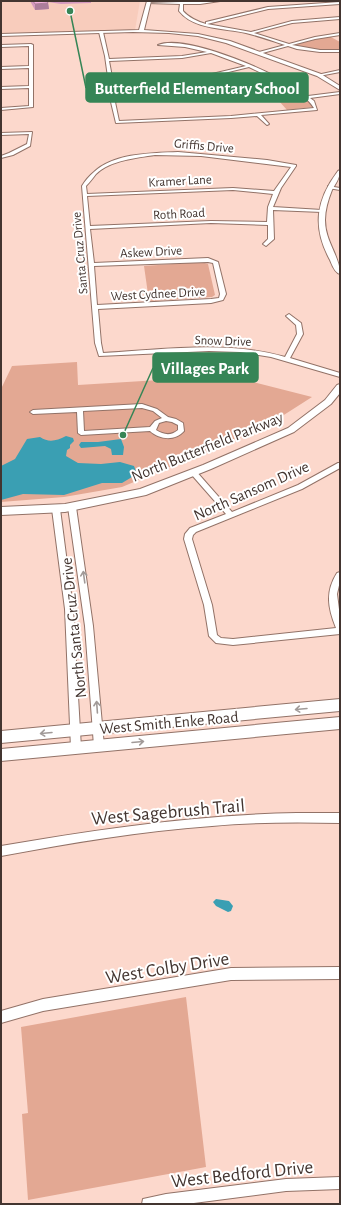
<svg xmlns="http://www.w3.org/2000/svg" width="341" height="1205" font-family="'Alegreya Sans',sans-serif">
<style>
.built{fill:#f8ccbc}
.green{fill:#e3a893}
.water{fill:#3a9fb3}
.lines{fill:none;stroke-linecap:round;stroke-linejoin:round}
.street-casing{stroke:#927267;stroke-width:2}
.secondary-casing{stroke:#927267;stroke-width:2}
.street{fill:#fff;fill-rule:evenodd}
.secondary{fill:#fff;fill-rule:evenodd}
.wall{fill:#d499be}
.shaded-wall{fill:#ac7d9b}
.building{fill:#f6b2dd;stroke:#ac7d9b}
.oneway{stroke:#a19a98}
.labels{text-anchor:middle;stroke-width:4;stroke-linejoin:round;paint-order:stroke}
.far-street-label{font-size:13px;fill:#433530;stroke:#fff}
.street-label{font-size:16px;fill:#433530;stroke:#fff}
.near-street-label{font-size:19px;fill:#433530;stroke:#fff}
.leader{fill:none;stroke:#368556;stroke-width:1.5}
.callout-dot{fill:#368556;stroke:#fff;stroke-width:1.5}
.callout{fill:#368556;stroke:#368556;stroke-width:1.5}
.callout-label{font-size:17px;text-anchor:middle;font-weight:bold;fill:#fff}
</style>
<rect width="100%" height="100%" fill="#fcd8cc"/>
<polygon class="built" points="1,1 140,1 135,30 1,34"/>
<g class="green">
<polygon points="329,36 340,42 340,49 320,50 295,46 294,45"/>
<path d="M284,85C294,86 309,98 313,107L287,110L279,101L261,91Z"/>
<polygon points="201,262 208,264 215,295 212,297 149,301 144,266"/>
<polygon points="77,362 78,385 208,377 241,379 312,397 265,427 122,487 64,497 1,502 1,389 12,366"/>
<polygon points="186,997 206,1167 28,1200 22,1114 28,1113 21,1027"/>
</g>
<g class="water">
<path d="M66,436L73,438L74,441L70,445V448L67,450L66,456L78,463L101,464L120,462L134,466L137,474L122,483H102L64,495L23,494L1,500V466L15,459L27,439L40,437C49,443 56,441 66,436Z"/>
<polygon points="121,439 124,447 123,455 112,455 111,449 105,446 81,448 79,445 81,442 98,442"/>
<polygon points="216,899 229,901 233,906 231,911 228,912 216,906 213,902"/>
</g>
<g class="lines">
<defs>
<g id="street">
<path d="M180,1H184L183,2L220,1L200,4H183V11C188,17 198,22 206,24V22L268,7L340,2V4L268,9L207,24L251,32L292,21L340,17V19L292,23L254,33L289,44L315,37L340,33V35L315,39L292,45L320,50H340V52H320L297,49L288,46L259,54V52L285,45C272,41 259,36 246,33C225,28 194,30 179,11L180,4L147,3L180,2Z"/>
<path d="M101,31L103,32L109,59L182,56L207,52L185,47L158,45C187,33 284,76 308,96L340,92V94L310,98L314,101L317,110L261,115L269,124L267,125L257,116L231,118L116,123L111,102L116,99L225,94L282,83L249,67L212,76L112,80L108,77L105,56L99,32ZM211,53L246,66L212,74L114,78L112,77L109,61L182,58ZM285,84C296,91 307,97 314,108L231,116L119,121L115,102L117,101L225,96Z"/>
<polygon points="31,44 33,45 33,107 1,110 1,108 29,106 29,88 1,89 1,87 29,86 29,68 1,69 1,67 29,66 29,46 1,47 1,45"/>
<polygon points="340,70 340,72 319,76 317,75"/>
<polygon points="32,132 30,146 13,155 1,158 1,156 9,153 27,144 29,134 1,135 1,133"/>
<path d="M178,152L267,160L296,165V166L281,188L273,207L322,210L324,211L322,212L273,210L274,239L266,246L263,244L268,239V225L211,223L90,229L94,263L208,258L218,262L226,294L223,300L211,303L98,309L101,343L103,353C163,350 227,340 285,357L297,334L296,325L286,316L289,314L301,323L303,334L290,358L340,373V377L271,357L240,352L209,351L99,356L95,343L82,186C85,181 89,176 94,172C114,153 152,153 178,152ZM155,155L201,156L291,167L274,191L233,188L87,194L86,186C90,182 93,178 96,174C111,160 136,158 155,155ZM233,190L273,194L268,207L267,222L211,221L90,226L87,196ZM208,262L213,263L220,294L219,298L211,299L97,305L94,266Z"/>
<polygon points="328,186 340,188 340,190 328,188"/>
<path d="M142,404L157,409L168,417L176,419L183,423L184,431C175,441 160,440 150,431L81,435L78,433L77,412L33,414L30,412L33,410ZM142,408L153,411L162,418L155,421L150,427L84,431L83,411ZM166,421L172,422L178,425V430C171,436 164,435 156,430L159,423Z"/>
<path d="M338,463H340V468L302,489L196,532L193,535L192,539L212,605L217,635L221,638L233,639L336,628C328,608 325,592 337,573L340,572V581L337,594L340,617V634L233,645L216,643L209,636L204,605L184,539L185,534L190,528L226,514L191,474L190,472L191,470H195L232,512L298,485Z"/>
<polygon points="69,505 75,505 76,507 93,626 104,746 102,749 99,750 96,749 94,746 85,626 68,507"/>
<polygon points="53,507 59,507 60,509 73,609 81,748 79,751 76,752 73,751 71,748 65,609 52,509"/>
<path d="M297,813H340V823C297,822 255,822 212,826C141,831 71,843 1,856V846C99,829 197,815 297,813Z"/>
<polygon points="340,967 340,979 231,980 43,1011 1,1023 1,1011 43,999 231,968"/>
<polygon points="340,1177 340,1189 286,1191 186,1204 142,1204 143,1199 166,1194 286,1179"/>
</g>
<g id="secondary">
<polygon points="147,1 151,1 144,30 198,34 230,41 321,74 340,86 340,90 317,76 226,43 198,36 169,33 133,32 1,36 1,34 139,30"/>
<path d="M340,170C340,178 336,183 332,190C328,200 325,210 325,220C325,242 340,256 340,274C335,273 332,265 330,260C312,227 316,200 338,171Z"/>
<polygon points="340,384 340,393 331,404 294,432 211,469 146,495 65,512 1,515 1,507 65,504 140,489 203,465 288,428 325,400 337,385"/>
<polygon points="340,699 340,711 1,743 1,731"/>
<polygon points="340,717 340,729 1,761 1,749"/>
</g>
</defs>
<use href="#street" class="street-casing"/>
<use href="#secondary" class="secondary-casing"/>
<use href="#street" class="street"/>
<use href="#secondary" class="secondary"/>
</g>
<polygon class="wall" points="30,1 91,1 91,3 61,4 48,2 49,9 35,10"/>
<polygon class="shaded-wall" points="48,3 49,9 35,10 35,4"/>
<polygon class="building" points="33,1 47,1 48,3 35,4"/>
<defs><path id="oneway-shaft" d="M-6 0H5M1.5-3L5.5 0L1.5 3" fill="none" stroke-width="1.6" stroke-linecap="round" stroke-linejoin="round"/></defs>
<g class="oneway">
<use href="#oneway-shaft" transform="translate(84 577) rotate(-98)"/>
<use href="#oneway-shaft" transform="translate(97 707) rotate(-94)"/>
<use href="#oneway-shaft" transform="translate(301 709) rotate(175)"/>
<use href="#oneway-shaft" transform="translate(46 733) rotate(175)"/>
<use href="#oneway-shaft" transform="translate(138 742) rotate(-5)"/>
</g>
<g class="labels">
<g class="far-street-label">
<text transform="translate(204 145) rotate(5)" y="5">Griffis Drive</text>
<text transform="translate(180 180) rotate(-3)" y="5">Kramer Lane</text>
<text transform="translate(179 213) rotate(-3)" y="5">Roth Road</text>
<text transform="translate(151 251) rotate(-3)" y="5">Askew Drive</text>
<text transform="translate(79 253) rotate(-95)" y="5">Santa Cruz Drive</text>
<text transform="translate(158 293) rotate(-3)" y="5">West Cydnee Drive</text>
<text transform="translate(223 340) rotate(2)" y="5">Snow Drive</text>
</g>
<g class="street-label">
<text transform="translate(207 446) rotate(-22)" y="6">North Butterfield Parkway</text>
<text transform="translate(251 490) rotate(-24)" y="6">North Sansom Drive</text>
<text transform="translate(73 628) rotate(-96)" y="6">North Santa Cruz Drive</text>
<text transform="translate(169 722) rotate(-5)" y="6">West Smith Enke Road</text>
</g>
<g class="near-street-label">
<text transform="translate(168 811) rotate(-5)" y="7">West Sagebrush Trail</text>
<text transform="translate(167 967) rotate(-9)" y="7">West Colby Drive</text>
<text transform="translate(242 1173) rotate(-6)" y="7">West Bedford Drive</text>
</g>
</g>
<path class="leader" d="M70 11L86 88M123 435L153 368"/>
<g class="callout-dot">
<circle cx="70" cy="11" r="4"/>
<circle cx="123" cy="435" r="4"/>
</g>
<g class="callout">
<rect x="86" y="73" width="222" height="29" rx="4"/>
<rect x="153" y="353" width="105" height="29" rx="4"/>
</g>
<g class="callout-label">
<text x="197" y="94">Butterfield Elementary School</text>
<text x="205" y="374">Villages Park</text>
</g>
<rect width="341" height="1205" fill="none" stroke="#433530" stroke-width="4"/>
</svg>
